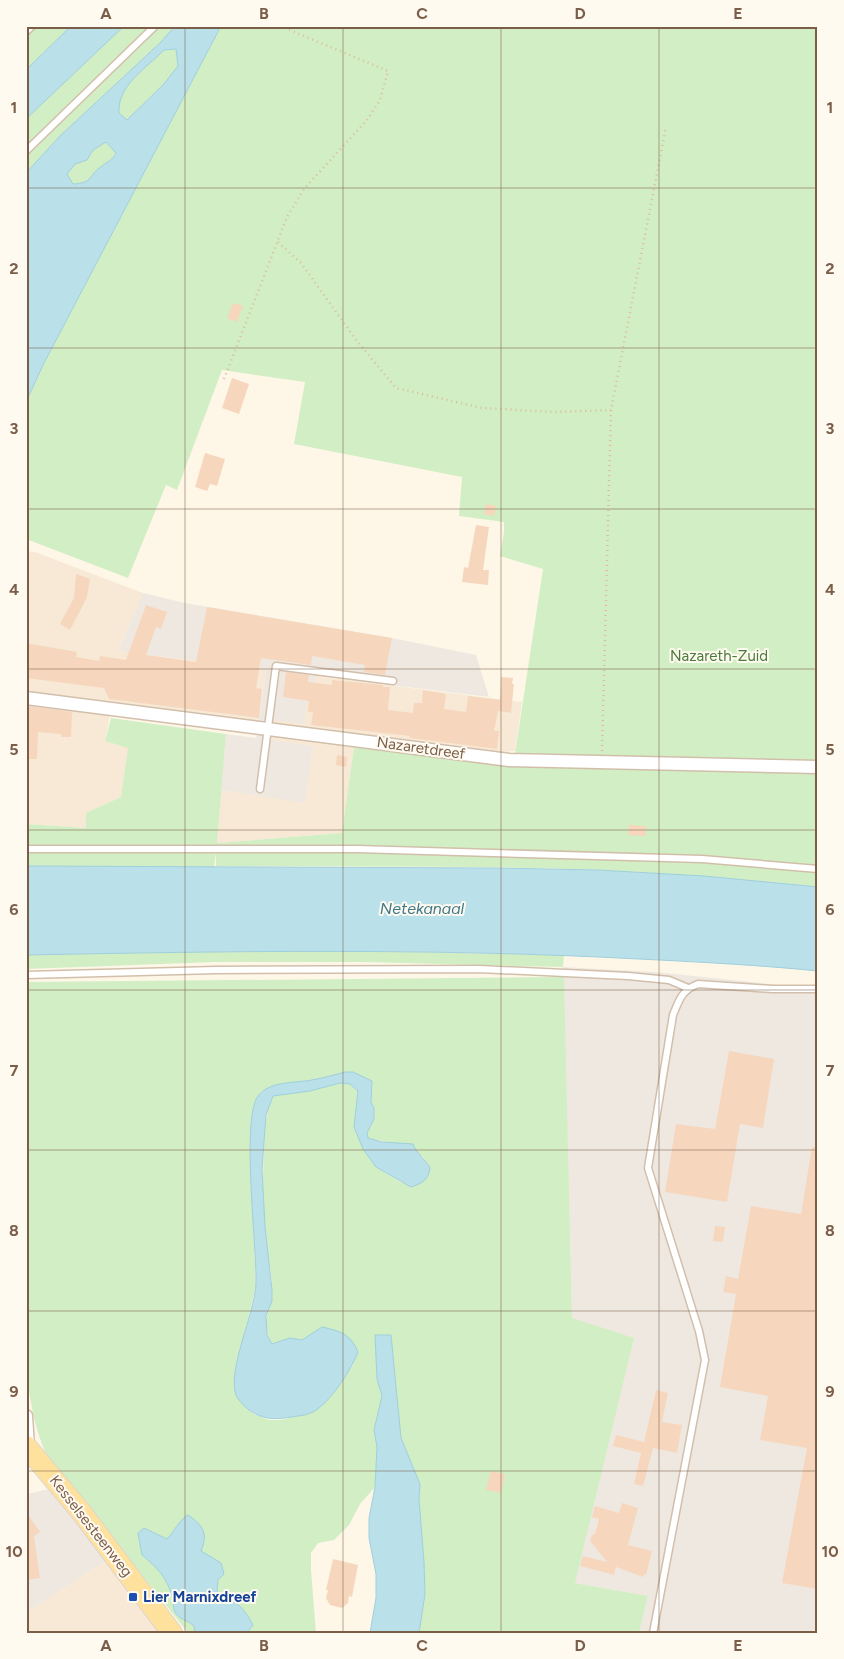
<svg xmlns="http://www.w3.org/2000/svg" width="844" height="1659" font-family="Figtree,sans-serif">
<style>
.residential{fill:#f7e9d5}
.industrial{fill:#efe8e1}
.green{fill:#d2eec4;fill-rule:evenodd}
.water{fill:#bae0ea;stroke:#9fcfdd;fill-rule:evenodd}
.building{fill:#f6d7bd}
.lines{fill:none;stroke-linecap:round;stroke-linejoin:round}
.service-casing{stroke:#d2bfab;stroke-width:9}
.minor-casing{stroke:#d2bfab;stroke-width:15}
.primary-casing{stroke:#ddd5d0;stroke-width:22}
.path{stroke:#dcbb9f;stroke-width:2.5;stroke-dasharray:1 4;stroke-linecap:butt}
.service{stroke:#fff;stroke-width:6}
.minor{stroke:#fff;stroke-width:12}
.primary{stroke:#ffe19e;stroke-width:20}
.grid{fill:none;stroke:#7b5e49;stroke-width:1;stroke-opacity:0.55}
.transit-dot{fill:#1a4fb4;stroke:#fffaf0;stroke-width:2}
.labels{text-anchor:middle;stroke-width:4;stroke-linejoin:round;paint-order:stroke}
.park-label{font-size:15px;fill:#4b7b3c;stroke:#fffaf0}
.street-label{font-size:15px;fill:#7b5e49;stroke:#fffaf0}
.transit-label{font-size:15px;font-weight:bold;fill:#164399;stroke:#fffaf0;text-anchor:start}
.water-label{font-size:16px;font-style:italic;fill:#3d7789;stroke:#fffaf0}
.neatline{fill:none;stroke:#7b5e49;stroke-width:2}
.grid-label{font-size:16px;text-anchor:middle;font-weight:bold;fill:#7b5e49}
</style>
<rect width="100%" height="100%" fill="#fef7e8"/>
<g class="residential">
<polygon points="26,551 35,552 143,593 118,651 266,670 258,723 112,705 105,741 129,748 121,797 86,813 87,828 26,824"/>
<polygon points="316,676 522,702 515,751 500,752 345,733 354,747 342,833 217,843 221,790 305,802 313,746 272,741 275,720 307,702 313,702"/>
<polygon points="108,1559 163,1633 26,1633 26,1613"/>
</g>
<g class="industrial">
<polygon points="143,593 185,603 392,638 476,655 489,697 316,676 313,702 307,702 304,724 275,720 272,740 313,746 305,803 221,790 226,734 256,738 266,670 118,651"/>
<polygon points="563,967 655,972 818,989 818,1633 639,1633 648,1596 575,1583 572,1319"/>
<polygon points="54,1488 108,1559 26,1613 26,1494"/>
</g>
<g class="green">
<polygon points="26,26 71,26 26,70"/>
<polygon points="124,26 175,26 161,42 60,136 26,173 26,119"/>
<path d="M221,26H818V887C745,880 672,873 599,870C471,865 343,867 216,866V853L214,867L26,866V824L86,828V813L121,797L128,748L105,741L111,718L226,734L217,843L342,833L354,747L513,767L543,569L500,556L504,532V522L459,516L462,477L294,444L305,382L222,370L177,490L166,485L128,578L26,539V402L44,363Z"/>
<path d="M177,49L178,66L163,85L127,120L119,113C117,85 147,68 164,50Z"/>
<path d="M106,142L116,153C111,162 109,161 102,166C88,175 94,183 73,184L67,174L75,164L87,160L93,150Z"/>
<polygon points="214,951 362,951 564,955 563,967 363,962 215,962 26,969 26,955"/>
<path d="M564,977L572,1318L634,1338L575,1583L648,1596L639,1633H419L425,1594L424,1562L419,1499L420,1484L401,1438L391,1335H376L377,1379L382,1396L374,1430L377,1447L375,1487L360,1504L349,1525L334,1540L318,1543L311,1553V1570L316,1633H247L252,1625L234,1602L225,1599L217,1591L218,1580L201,1551L180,1521L175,1531L167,1539L144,1528L142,1555C157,1567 167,1578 172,1597C173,1601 173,1608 175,1612C179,1620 188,1620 194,1626L195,1633H188L46,1454C18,1389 26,1309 26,1240C26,1154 26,1068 26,982ZM313,1080L372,1081L371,1102L374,1108L366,1133L368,1138C388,1143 408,1144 424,1158L402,1183L376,1167L363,1149L354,1128L358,1091L350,1084L340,1083L310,1091L273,1096C265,1114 265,1129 264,1148C262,1179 263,1209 266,1240C268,1256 272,1273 272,1289C273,1312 258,1320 272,1344L290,1338L302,1340L322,1327L353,1365L329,1397L290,1418L280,1420H269L254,1414L244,1405L234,1377L256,1287L250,1153L253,1110L257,1097L262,1091L273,1086Z"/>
</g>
<g class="water">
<polygon points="71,26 124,26 26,119 26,70"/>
<path d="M175,26H221L44,363L26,402V173L60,136L161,42ZM176,49L178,66L163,85L127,120L119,113C117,85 147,68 164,50ZM106,142L116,153C112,161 108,161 102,166C88,175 94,183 73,184L67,174L75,164L87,160L93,150Z"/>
<path d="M26,866L495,868L598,870L704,876L818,887V971C758,965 699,962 639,959C435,948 231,951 26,955Z"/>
<path d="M345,1072H353L372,1081L371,1102L374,1108V1119L367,1133L368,1138L382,1142L413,1144C416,1153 425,1159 430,1168C428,1180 423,1183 411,1187L376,1167L363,1149L354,1127L358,1091L350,1084L340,1083L310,1091L273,1096L266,1115L262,1169L265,1227L272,1290V1301L266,1316L267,1335L272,1344L290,1338L302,1340L322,1327C340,1331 351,1334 358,1352C351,1370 334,1396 319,1408C313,1413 306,1415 298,1416C279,1419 265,1422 248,1409C244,1406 238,1400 236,1395C227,1370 255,1313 256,1284C257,1248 241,1119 258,1096C269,1081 295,1083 312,1080C323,1078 334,1075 345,1072Z"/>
<polygon points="375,1335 391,1335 401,1438 420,1484 419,1499 424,1562 425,1594 419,1633 370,1633 376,1598 376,1574 369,1538 369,1518 375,1487 377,1447 374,1430 382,1396 377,1379"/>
<path d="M188,1515C204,1526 208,1534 201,1551L221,1563L224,1574L218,1580L217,1591C223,1597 227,1598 234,1602C244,1608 248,1616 253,1625L247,1633H195L194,1626C188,1620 179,1620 175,1612C173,1608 173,1601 172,1596C167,1578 157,1567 142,1555L138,1533L144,1528L167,1539C175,1531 178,1521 188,1515Z"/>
</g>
<g class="building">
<polygon points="233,303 243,306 237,322 227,318"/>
<polygon points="232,378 249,384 239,414 222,408"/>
<polygon points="205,453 225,459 217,486 210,484 207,491 195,487"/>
<polygon points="486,504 496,506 494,516 484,514"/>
<polygon points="476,525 489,527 483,570 489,570 488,585 462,582 464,567 468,568"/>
<polygon points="76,574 90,579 87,597 70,630 60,624 74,598"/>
<polygon points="146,605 167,612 161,629 156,627 146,655 196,662 207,607 392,638 385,675 364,672 365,665 312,656 311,665 261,658 256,688 262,689 259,718 109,699 104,688 26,678 26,643 77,652 76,657 99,661 100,656 126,660"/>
<polygon points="286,672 309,675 308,682 332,685 332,680 383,685 383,687 390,687 388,710 413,713 414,703 422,703 423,690 446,694 444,709 466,712 468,696 500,700 501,677 513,678 512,684 514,684 511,713 498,711 494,731 499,731 497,749 410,738 410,736 311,725 313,712 308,712 309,701 283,697"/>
<polygon points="26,706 72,712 71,737 61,737 61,734 38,732 37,759 26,759"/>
<polygon points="337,755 347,757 346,767 336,765"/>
<polygon points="629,825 646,826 646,836 628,835"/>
<polygon points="729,1051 774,1059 763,1128 740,1124 727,1202 665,1192 676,1124 715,1129"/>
<polygon points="812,1147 818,1147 818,1589 782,1583 807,1448 760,1440 768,1396 720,1387 736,1294 723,1292 726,1276 738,1279 751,1206 801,1214"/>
<polygon points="715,1226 725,1227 723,1242 713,1241"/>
<polygon points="656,1390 668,1393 662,1422 682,1425 677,1453 653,1448 643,1486 634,1484 641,1453 613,1446 616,1435 644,1442"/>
<polygon points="491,1471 505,1474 501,1493 486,1490"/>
<polygon points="622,1503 638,1508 628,1545 652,1551 646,1575 644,1574 643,1577 616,1567 614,1575 580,1566 583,1556 607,1562 590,1541 592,1535 595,1534 599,1519 592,1517 595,1506 619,1513"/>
<polygon points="26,1512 40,1532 34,1536 40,1578 26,1580"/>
<polygon points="333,1559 358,1565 352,1597 349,1596 348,1603 342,1608 330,1605 326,1598 328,1590 326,1590"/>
</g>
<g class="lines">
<defs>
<g id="service">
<polyline points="26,32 32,26"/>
<polyline points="26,151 155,26"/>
<polyline points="260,789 276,666 393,681"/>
<polyline points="26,849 357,849 702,859 818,869"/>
<polyline points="26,975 216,970 479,969 628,976 669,980 688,988"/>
<path d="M653,1633L705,1360L699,1331L648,1168L673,1015C679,1000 682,990 698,984L772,989H818"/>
</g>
<g id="minor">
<polyline points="26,698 509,760 818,767"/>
<polyline points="26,1416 28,1447"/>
</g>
<polyline id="primary" points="26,1446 82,1513 172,1633"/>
</defs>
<use href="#service" class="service-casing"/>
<use href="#minor" class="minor-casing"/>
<use href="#primary" class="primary-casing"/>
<g class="path">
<polyline points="278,242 301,263 357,341 396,388 482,408 554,412 611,410"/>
<polyline points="224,379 287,217 304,189 367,120 380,100 388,71 280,26"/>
<polyline points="602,751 611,410 666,127"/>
</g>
<use href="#service" class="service"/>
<use href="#minor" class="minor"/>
<use href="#primary" class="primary"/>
</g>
<path class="grid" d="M185,26V1633M343,26V1633M501,26V1633M659,26V1633M26,188H818M26,348H818M26,509H818M26,669H818M26,830H818M26,990H818M26,1150H818M26,1311H818M26,1471H818"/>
<rect class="transit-dot" x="128" y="1592" width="10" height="10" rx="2.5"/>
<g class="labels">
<g class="park-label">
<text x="719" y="661">Nazareth-Zuid</text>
</g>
<g class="street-label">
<text transform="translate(421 748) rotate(8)" y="5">Nazaretdreef</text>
<text transform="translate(91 1526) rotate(52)" y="5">Kesselsesteenweg</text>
</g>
<g class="transit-label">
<text x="143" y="1602">Lier Marnixdreef</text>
</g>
<g class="water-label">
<text x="422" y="914">Netekanaal</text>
</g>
</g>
<rect width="844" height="1659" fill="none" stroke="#fffaf0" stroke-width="55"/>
<rect x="28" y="28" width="788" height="1604" class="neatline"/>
<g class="grid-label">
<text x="106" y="19">A</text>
<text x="264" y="19">B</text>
<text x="422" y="19">C</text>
<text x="580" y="19">D</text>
<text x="738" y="19">E</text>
<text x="14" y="113">1</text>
<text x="830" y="113">1</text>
<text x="14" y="274">2</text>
<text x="830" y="274">2</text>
<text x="14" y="434">3</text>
<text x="830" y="434">3</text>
<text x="14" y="595">4</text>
<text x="830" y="595">4</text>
<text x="14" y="755">5</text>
<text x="830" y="755">5</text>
<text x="14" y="915">6</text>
<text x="830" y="915">6</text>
<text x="14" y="1076">7</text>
<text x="830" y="1076">7</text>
<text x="14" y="1236">8</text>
<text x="830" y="1236">8</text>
<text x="14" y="1397">9</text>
<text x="830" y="1397">9</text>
<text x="14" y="1557">10</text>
<text x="830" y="1557">10</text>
<text x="106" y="1651">A</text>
<text x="264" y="1651">B</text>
<text x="422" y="1651">C</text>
<text x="580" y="1651">D</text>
<text x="738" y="1651">E</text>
</g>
</svg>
